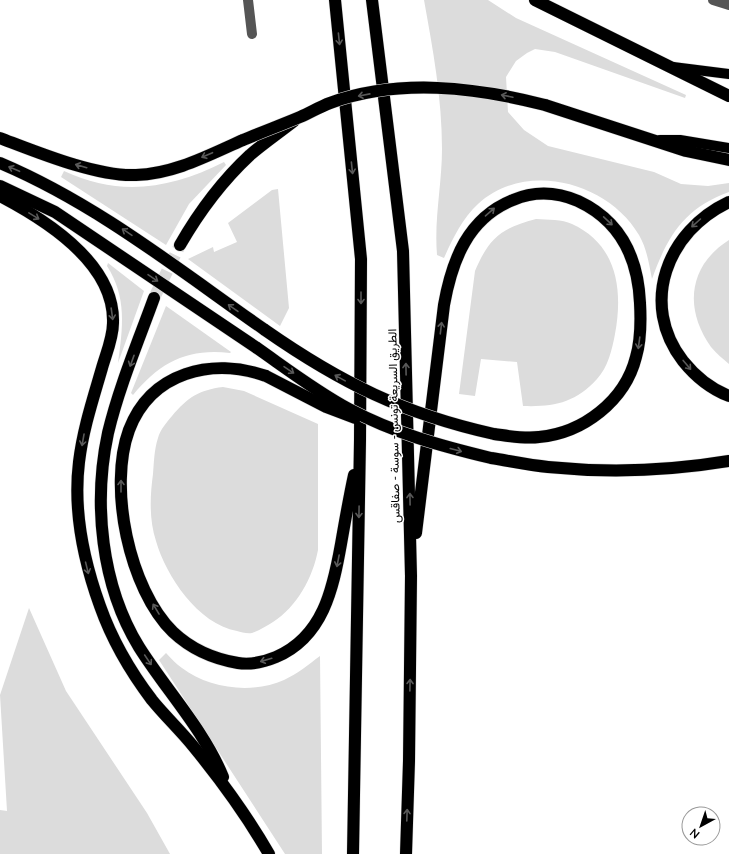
<svg xmlns="http://www.w3.org/2000/svg" width="729" height="854" font-family="Lato,Vazirmatn,sans-serif">
<style>
.green{fill:#dcdcdc}
.lines{fill:none;stroke-linecap:round;stroke-linejoin:round}
.highway-tunnel{stroke:#d9d9d9;stroke-width:12;stroke-dasharray:12 6;stroke-linecap:butt}
.major-casing{stroke:#dbdbdb;stroke-width:11}
.highway-casing{stroke:#dbdbdb;stroke-width:13}
.minor{stroke:#555;stroke-width:10}
.major{stroke:#000;stroke-width:10}
.highway{stroke:#000;stroke-width:12}
.highway-bridge-casing{stroke:#dbdbdb;stroke-width:13;stroke-linecap:butt}
.highway-bridge{stroke:#000;stroke-width:12}
.oneway{stroke:#595959}
.labels{text-anchor:middle;stroke-width:3;stroke-linejoin:round;paint-order:stroke}
.street-label{font-size:12px;fill:#000;stroke:#fff}
</style>
<rect width="100%" height="100%" fill="#fff"/>
<g class="green">
<path d="M424,0H488L516,18L686,95L685,98L555,52L535,49L527,53L516,61L506,77L508,112L524,130L548,146L654,172L681,184L708,186L729,183V192C684,208 667,237 652,279C649,264 647,249 639,235C608,182 526,160 478,204C462,219 453,238 444,258L437,255C434,219 442,184 442,149C442,98 433,50 424,0Z"/>
<path d="M224,162L226,165L189,204L166,245L61,177L64,171C119,197 171,189 224,162Z"/>
<polygon points="278,189 289,308 280,326 188,259 213,247 214,252 237,242 228,223 272,190"/>
<path d="M536,219C548,220 562,219 572,224C618,245 623,291 615,334C612,350 608,367 597,379C575,403 554,407 523,406L517,362L481,359L475,396L459,394L475,271C489,238 501,228 536,219Z"/>
<path d="M729,240V364C723,359 716,353 711,347C684,309 688,266 729,240Z"/>
<path d="M108,263L144,291L118,363C123,328 127,297 107,266Z"/>
<path d="M166,306L231,352L230,353C188,348 160,362 133,395L131,393Z"/>
<path d="M223,387L244,391L318,424V550C313,577 297,607 273,622C267,626 258,631 252,633C247,634 241,632 237,631C198,624 166,576 156,541C149,520 150,496 153,474C154,463 154,450 158,438C160,430 167,422 172,416C188,397 199,390 223,387Z"/>
<polygon points="29,608 66,691 147,813 170,854 0,854 0,810 7,811 0,695"/>
<path d="M166,653C171,658 176,664 182,668C209,689 253,694 284,680C297,674 308,665 320,656L322,854H285L159,660Z"/>
</g>
<g class="lines">
<polyline class="highway-tunnel" points="154,298 180,245"/>
<defs>
<g id="major">
<polyline points="673,67 729,74"/>
<polyline points="660,140 680,140 729,148"/>
</g>
<g id="highway">
<polyline points="335,0 361,259 360,440 353,854"/>
<polyline points="372,0 403,251 411,576 409,761 406,854"/>
<polyline points="535,0 729,96"/>
<polyline points="545,105 686,151 729,160"/>
<path d="M0,138C37,152 97,177 136,175C174,174 209,155 243,140"/>
<path d="M0,163C97,204 179,270 265,330"/>
<polyline points="0,186 55,212 257,348"/>
<path d="M0,196C46,220 115,264 113,323C113,338 106,354 102,368C93,399 83,429 79,462C73,511 83,559 100,606C112,640 130,671 152,700C165,716 180,730 193,746C221,780 247,816 269,854"/>
<path d="M729,202C667,231 639,304 683,361C695,376 711,389 729,396"/>
<path d="M180,245C199,212 222,181 250,155C264,143 280,132 294,121"/>
<path d="M154,298C138,342 119,387 108,433C93,503 101,585 139,647C166,690 204,730 223,777"/>
<path d="M266,376C212,357 151,372 129,430C108,487 129,589 173,632C191,649 214,659 238,663C251,665 264,662 276,657C323,637 333,589 341,544C345,521 349,498 354,475"/>
<path d="M491,458C510,461 529,465 548,467C608,473 669,471 729,461"/>
<path d="M416,533L444,305C452,260 468,218 513,200C534,191 557,192 578,201C621,221 638,258 640,303C641,321 641,340 636,357C625,401 583,433 539,437C524,439 509,436 494,434"/>
</g>
</defs>
<use href="#major" class="major-casing"/>
<use href="#highway" class="highway-casing"/>
<g class="minor">
<polyline points="248,0 252,34"/>
<polyline points="713,0 729,5"/>
</g>
<use href="#major" class="major"/>
<use href="#highway" class="highway"/>
<defs>
<g id="highway-bridge">
<path d="M243,140C262,132 281,125 300,117C310,113 319,107 330,103C399,78 475,87 545,105"/>
<path d="M265,330C341,383 404,414 494,434"/>
<path d="M257,348C287,369 317,392 349,409C394,433 441,446 491,458"/>
<polyline points="266,376 326,407 355,418"/>
</g>
</defs>
<use href="#highway-bridge" class="highway-bridge-casing"/>
<use href="#highway-bridge" class="highway-bridge"/>
</g>
<defs><path id="oneway-shaft" d="M-6 0H5M1.5-3L5.5 0L1.5 3" fill="none" stroke-width="1.6" stroke-linecap="round" stroke-linejoin="round"/></defs>
<g class="oneway">
<use href="#oneway-shaft" transform="translate(339 39) rotate(84)"/>
<use href="#oneway-shaft" transform="translate(364 95) rotate(169)"/>
<use href="#oneway-shaft" transform="translate(507 96) rotate(-168)"/>
<use href="#oneway-shaft" transform="translate(207 155) rotate(157)"/>
<use href="#oneway-shaft" transform="translate(81 166) rotate(-164)"/>
<use href="#oneway-shaft" transform="translate(352 168) rotate(84)"/>
<use href="#oneway-shaft" transform="translate(14 169) rotate(-157)"/>
<use href="#oneway-shaft" transform="translate(490 212) rotate(-41)"/>
<use href="#oneway-shaft" transform="translate(34 216) rotate(31)"/>
<use href="#oneway-shaft" transform="translate(608 221) rotate(43)"/>
<use href="#oneway-shaft" transform="translate(696 223) rotate(138)"/>
<use href="#oneway-shaft" transform="translate(127 232) rotate(-146)"/>
<use href="#oneway-shaft" transform="translate(153 278) rotate(34)"/>
<use href="#oneway-shaft" transform="translate(361 298) rotate(90)"/>
<use href="#oneway-shaft" transform="translate(233 308) rotate(-145)"/>
<use href="#oneway-shaft" transform="translate(112 314) rotate(82)"/>
<use href="#oneway-shaft" transform="translate(441 328) rotate(-83)"/>
<use href="#oneway-shaft" transform="translate(639 343) rotate(98)"/>
<use href="#oneway-shaft" transform="translate(132 361) rotate(110)"/>
<use href="#oneway-shaft" transform="translate(687 365) rotate(50)"/>
<use href="#oneway-shaft" transform="translate(406 369) rotate(-91)"/>
<use href="#oneway-shaft" transform="translate(289 370) rotate(34)"/>
<use href="#oneway-shaft" transform="translate(340 378) rotate(-151)"/>
<use href="#oneway-shaft" transform="translate(83 440) rotate(100)"/>
<use href="#oneway-shaft" transform="translate(456 450) rotate(15)"/>
<use href="#oneway-shaft" transform="translate(121 486) rotate(-90)"/>
<use href="#oneway-shaft" transform="translate(410 499) rotate(-91)"/>
<use href="#oneway-shaft" transform="translate(359 512) rotate(91)"/>
<use href="#oneway-shaft" transform="translate(338 561) rotate(101)"/>
<use href="#oneway-shaft" transform="translate(87 568) rotate(76)"/>
<use href="#oneway-shaft" transform="translate(156 609) rotate(-121)"/>
<use href="#oneway-shaft" transform="translate(148 660) rotate(56)"/>
<use href="#oneway-shaft" transform="translate(266 660) rotate(164)"/>
<use href="#oneway-shaft" transform="translate(410 685) rotate(-89)"/>
<use href="#oneway-shaft" transform="translate(407 815) rotate(-88)"/>
</g>
<g class="labels">
<g class="street-label">
<text transform="translate(394 426) rotate(-91)" y="4">الطريق السريعة تونس - سوسة - صفاقس</text>
</g>
</g>
<g transform="translate(701 826) rotate(220)"><circle r="19" fill="#ffffff" stroke="#999999"/>
<path d="M0-3L7 15L0 10L-7 15Z" fill="#000000"/>
<text y="-6" font-size="11" font-weight="bold" text-anchor="middle" fill="#000000">N</text>
</g>
</svg>
